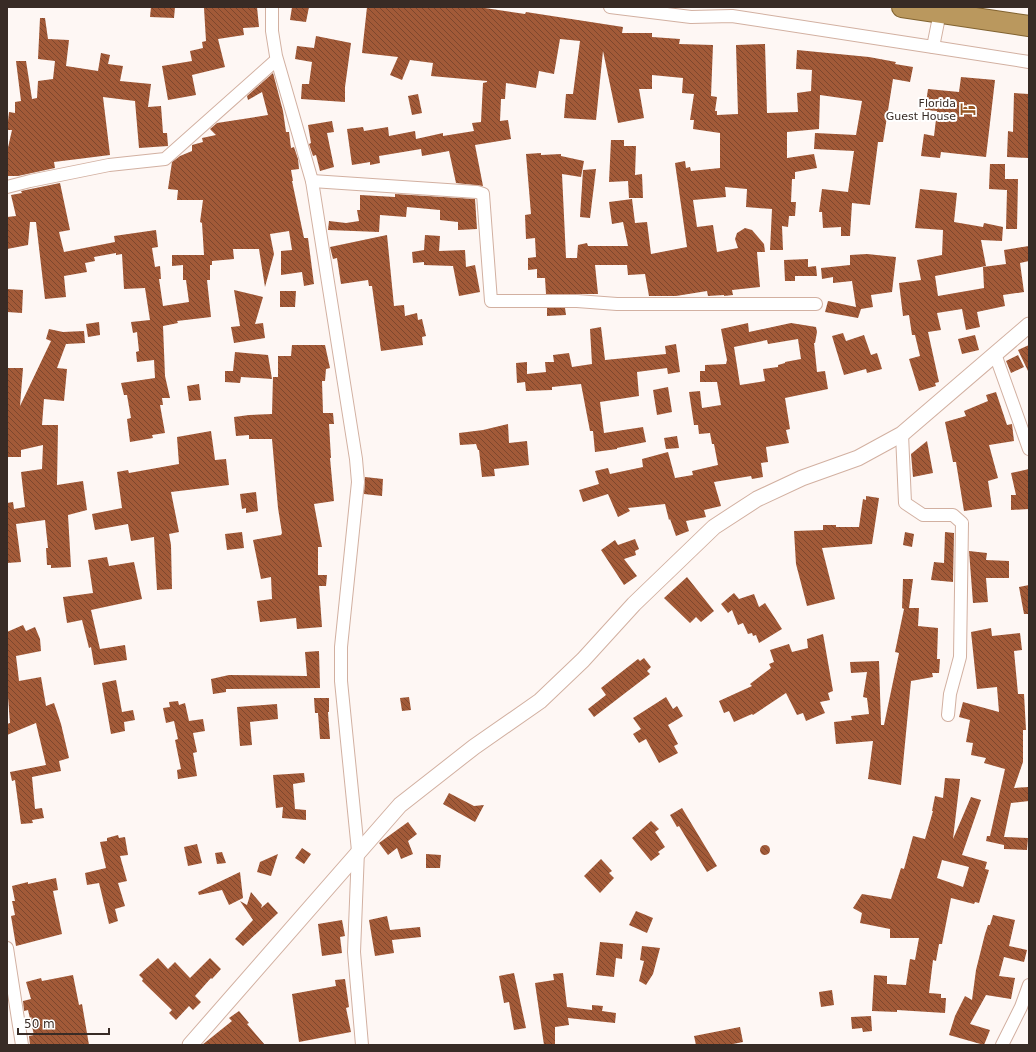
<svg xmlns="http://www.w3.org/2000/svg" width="1036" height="1052" font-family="'DejaVu Sans',sans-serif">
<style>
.building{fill:url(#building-back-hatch);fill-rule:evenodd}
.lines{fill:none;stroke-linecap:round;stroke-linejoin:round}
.minor-casing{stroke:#d2b0a1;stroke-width:14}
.tertiary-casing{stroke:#d2b0a1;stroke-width:17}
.trunk-casing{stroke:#81622f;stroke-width:22}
.minor{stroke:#fff;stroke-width:12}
.tertiary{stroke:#fff;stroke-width:15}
.trunk{stroke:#ba985e;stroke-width:20}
.labels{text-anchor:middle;stroke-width:4;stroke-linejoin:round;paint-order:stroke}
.poi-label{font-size:11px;fill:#382b25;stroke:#fff;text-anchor:end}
</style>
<defs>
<pattern id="building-back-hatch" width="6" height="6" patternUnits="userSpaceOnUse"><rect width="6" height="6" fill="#a25a38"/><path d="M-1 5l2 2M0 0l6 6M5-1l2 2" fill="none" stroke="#7e472d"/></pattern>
</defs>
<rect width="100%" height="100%" fill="#fef7f4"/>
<g class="building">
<polygon points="151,7 175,7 174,18 150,17"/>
<polygon points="218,7 257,7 259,27 243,28 244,35 218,39 225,67 192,75 196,95 168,100 162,66 192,61 190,51 203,48 202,42 206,41 204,8"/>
<polygon points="292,7 309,7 306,22 290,20"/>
<polygon points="367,7 478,7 525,14 526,12 623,27 622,33 652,33 652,37 680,39 679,44 713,45 711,96 717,97 715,111 717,111 717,115 738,114 736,45 765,44 767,113 798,112 797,93 811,91 812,70 796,69 797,50 869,57 896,62 895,64 913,67 910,82 893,79 883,142 878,142 870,205 852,203 850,236 841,236 841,227 823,228 822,212 819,212 822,189 848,192 854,151 814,149 815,133 856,135 862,101 820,95 819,129 787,132 787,158 814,154 817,168 795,172 795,179 792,179 791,202 796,202 795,216 789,216 788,227 782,226 783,250 770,250 772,209 746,207 747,189 725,187 726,197 693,200 697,227 713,225 717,252 738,248 735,239 737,233 745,228 752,230 764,244 765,252 757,252 760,287 732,290 733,295 724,296 724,295 708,296 707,291 676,296 649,296 645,274 628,275 627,265 595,265 598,294 546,294 545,278 537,278 537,269 528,270 528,258 536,257 535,238 526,239 525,215 531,214 526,154 541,153 541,155 561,154 561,156 584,161 581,177 562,174 566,258 577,258 578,245 587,243 588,246 628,246 623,222 612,224 609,202 632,199 635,223 647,222 651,254 687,247 675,163 685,161 686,168 690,167 691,171 720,168 720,133 693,129 694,120 690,120 694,94 682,93 683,78 652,75 652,89 639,89 644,118 618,123 603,51 596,120 564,118 566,94 573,94 580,41 560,39 554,74 539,71 536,88 506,83 505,99 501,99 500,121 508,120 511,139 475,145 483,186 456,183 449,151 422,156 421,149 379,156 380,163 370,165 370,162 352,165 347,129 363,127 364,131 388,127 389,136 415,131 416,139 443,133 443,136 474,131 472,123 481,122 483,83 487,82 487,81 431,76 433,63 410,60 402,80 390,75 398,57 362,53"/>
<polygon points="40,18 45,18 48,39 69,40 66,66 98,71 101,53 110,55 108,64 123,66 120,81 151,84 148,107 161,106 163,133 167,133 168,146 139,148 135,101 103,97 110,155 54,162 55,168 18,176 7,176 7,152 12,130 7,130 9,112 15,113 15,102 21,101 16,61 26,61 32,99 37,98 38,81 53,79 55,61 38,59"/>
<polygon points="316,36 351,43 345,87 345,102 301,99 302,84 309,84 312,62 295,59 297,46 314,48"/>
<polygon points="273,73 283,111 286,132 289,132 291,148 294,147 298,159 299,169 291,170 293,181 292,181 304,238 308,238 314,284 304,286 302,272 281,275 281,251 292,250 289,231 270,234 274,254 265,287 259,249 233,249 234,259 212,261 212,265 210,265 210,280 207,280 211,317 177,321 178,323 163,326 165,376 170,398 162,398 163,405 160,405 165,433 152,435 153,438 130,442 127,419 131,418 127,395 124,395 121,383 155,378 154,360 137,362 136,352 139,351 137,332 133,333 131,322 150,320 145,288 124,289 122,254 116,255 116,253 94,257 95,261 85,263 87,272 64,276 66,297 45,299 36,222 30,222 28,245 7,249 7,217 16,216 11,195 22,193 21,191 60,183 70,230 59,232 64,252 115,242 114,236 156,230 158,247 152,248 155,267 160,266 161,279 159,279 163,306 189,302 186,280 183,280 183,265 172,266 172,255 204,255 202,223 200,222 203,200 177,200 178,190 168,189 172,162 180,156 192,151 192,145 203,142 202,138 216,135 210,129 217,123 268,115 262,92 248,100 247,96"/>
<polygon points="961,77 995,80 986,157 941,152 940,158 921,156 924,134 934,136 937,111 925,110 928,89 959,92"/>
<polygon points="1014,93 1029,94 1029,158 1007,157 1008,131 1013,132"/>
<polygon points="418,94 422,113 412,115 408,96"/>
<polygon points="332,121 334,132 327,133 334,167 320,171 316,155 313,156 309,144 311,143 308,125"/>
<polygon points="611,140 624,140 624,146 636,146 635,175 642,174 643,198 629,198 628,181 609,182"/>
<polygon points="990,164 1005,164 1005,179 1018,179 1017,229 1006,229 1007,190 989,189"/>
<polygon points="596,169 590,218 580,217 583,170"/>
<polygon points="920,189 957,193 954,222 983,227 984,223 1003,227 1002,241 981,240 986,266 935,276 938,296 984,288 983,267 1006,264 1004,250 1029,246 1029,261 1020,263 1024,292 1003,295 1005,306 977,312 980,327 966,330 962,309 937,313 941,330 928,332 939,382 935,383 936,386 919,391 909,359 920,356 915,335 912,335 909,315 903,316 899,283 921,280 917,260 942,255 943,230 915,228"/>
<polygon points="395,194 475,199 477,229 458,230 458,222 440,220 440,210 407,207 406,217 380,215 379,232 328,230 329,221 346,223 359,221 357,210 360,210 360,195 395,197"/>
<polygon points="387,235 394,306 404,305 405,316 417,313 418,320 422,319 426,336 422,337 423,345 381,351 372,286 369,286 368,280 341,284 337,258 333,259 330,247"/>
<polygon points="425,235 440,236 439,251 465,250 466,267 475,265 480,292 459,296 453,266 424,265 424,262 413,263 412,252 424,250"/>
<polygon points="867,254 896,257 892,292 871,295 873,307 861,309 858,318 825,312 828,301 856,307 852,281 833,283 833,277 822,279 821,268 850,265 850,255"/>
<polygon points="808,259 808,267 816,266 817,276 795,276 795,281 785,281 784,260"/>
<polygon points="7,289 23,290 22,313 7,312"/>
<polygon points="234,290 263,297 255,324 263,323 265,338 234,343 231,327 240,326"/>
<polygon points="280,291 296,291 295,307 280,307"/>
<polygon points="547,308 565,308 566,315 547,316"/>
<polygon points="99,322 100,335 88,337 86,324"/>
<path d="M748,323L749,332L791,323L816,327L817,332L815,343H814L817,372L825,371L828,389L785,398L790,429L786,430L789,443L766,447L768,462L761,463L763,477L752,479L751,476L714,482L721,506L704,510L706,517L686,521L689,531L676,536L670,519L669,520L665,504L628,508L630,511L618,517L608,494L583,502L579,490L599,484L595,471L608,468L610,474L643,467L642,459L668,452L675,478L693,475L692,471L718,465L714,444H712L710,433L699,434L698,425H694L689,392L700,391L702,408L721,405L717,382H700V371H705V365L726,364L727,360L721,329ZM798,339L801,359L785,362V363L778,365V367L763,369L765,381L740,385L734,347L767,340L768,344Z"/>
<polygon points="601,327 605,360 666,354 665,346 676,344 680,372 668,374 667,368 637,372 639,396 600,402 604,433 643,427 646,442 617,448 617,449 595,452 593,431 590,431 581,384 552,387 552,390 526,391 525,382 517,383 516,363 527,362 527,374 546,372 545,362 554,362 553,355 569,353 572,367 592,364 590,329"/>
<polygon points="49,329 63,332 84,331 85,343 66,344 57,368 67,369 64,401 44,399 42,425 58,425 57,485 83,481 87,510 68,515 71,567 51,568 51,565 47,565 46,548 48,548 45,520 16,524 21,562 7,563 7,503 13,502 14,509 25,507 21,472 42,469 43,445 21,450 21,457 7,457 7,368 23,368 20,406 51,341 46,339"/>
<polygon points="843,333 846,341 864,335 871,355 877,353 882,369 867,373 866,369 844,375 832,336"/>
<polygon points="975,335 979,350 962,354 958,339"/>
<polygon points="292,345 325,345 330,368 326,369 325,381 322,381 323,413 333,413 334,424 329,424 331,458 330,458 334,501 314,504 322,547 318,547 318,575 327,575 326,586 319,586 322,627 297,629 296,618 260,622 257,601 272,599 271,577 261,579 253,540 281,535 282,533 278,508 272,439 249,439 249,435 236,436 234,417 249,415 272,414 273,377 278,377 278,356 291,356"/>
<polygon points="1029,345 1029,373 1018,350"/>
<polygon points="235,352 268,355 272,379 241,377 240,383 225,382 225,371 233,371"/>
<polygon points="1018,355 1024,367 1011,373 1006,361"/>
<polygon points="199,384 201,400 189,401 187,386"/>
<polygon points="668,387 672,412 657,415 653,390"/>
<polygon points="996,392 1007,425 1012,424 1014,441 989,445 998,478 988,481 992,507 964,511 956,462 953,462 945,422 966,416 964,411 988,401 986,395"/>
<polygon points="508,424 509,443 527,441 529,465 494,469 495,476 482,477 479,450 478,450 476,444 460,445 459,433 483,430"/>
<polygon points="211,431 215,460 226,459 229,485 171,492 179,532 169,534 171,545 172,589 157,590 154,537 131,541 128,524 95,530 92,514 122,508 117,472 128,470 129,473 179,464 177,437"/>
<polygon points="677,436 679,448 666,449 664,438"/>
<polygon points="927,441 933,473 913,477 911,454"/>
<polygon points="1029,469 1029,509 1011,510 1011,495 1016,495 1011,473"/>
<polygon points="365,477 383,479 382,496 364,494"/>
<polygon points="256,492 258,511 246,513 246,508 242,509 240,494"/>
<polygon points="866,496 879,498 872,544 822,548 835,599 807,606 796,564 794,531 823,530 823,525 836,525 836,527 859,527 863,499 866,500"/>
<polygon points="242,532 244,548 227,550 225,534"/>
<polygon points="905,532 914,534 912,547 903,545"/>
<polygon points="945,532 954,533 953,582 931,580 934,562 944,563"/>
<polygon points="635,539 639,549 635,551 636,555 624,559 637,576 624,585 601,550 615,540 618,545"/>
<polygon points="969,551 987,553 986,560 1009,561 1009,578 986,578 988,602 973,603"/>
<polygon points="107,557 109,566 134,562 142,599 91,610 100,649 125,645 127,660 94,665 91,647 89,648 82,620 67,623 63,597 93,593 88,560"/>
<polygon points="687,577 714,611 701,622 696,617 690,623 664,598"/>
<polygon points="903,579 913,579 909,608 919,608 918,626 938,628 937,659 940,659 939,673 932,673 933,677 911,681 901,785 868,779 873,741 836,744 834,722 852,720 851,716 869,714 867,698 863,697 867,672 851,673 850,662 879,661 881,725 884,725 899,653 895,652 904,609 902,608"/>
<polygon points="1029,585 1029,614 1024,614 1019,587"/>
<polygon points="734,593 739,599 754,594 759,607 765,603 782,629 759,643 756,635 753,636 752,633 748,634 743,623 738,625 732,610 728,613 721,604"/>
<polygon points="23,625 26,631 35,627 40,639 41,651 16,656 19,681 41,677 46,706 54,703 61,724 69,758 59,761 61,771 32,777 35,809 42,808 44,818 32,820 33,823 21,824 15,780 12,781 10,772 46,765 36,723 7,735 7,724 10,723 7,684 7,632"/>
<polygon points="991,628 992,636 1020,633 1022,650 1014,651 1018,694 1024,694 1026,730 1023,730 1023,762 1014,788 1029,787 1029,801 1011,803 1004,837 1028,838 1027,850 1004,849 1004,845 986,841 987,836 990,836 1005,769 984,763 986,758 971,755 973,743 966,742 970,720 959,717 963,702 999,712 997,687 977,689 971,632"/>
<polygon points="823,634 833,691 828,693 830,700 820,702 825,713 806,721 803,713 797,715 786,693 753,715 752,714 734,722 729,711 724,713 719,701 752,686 750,684 771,668 769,664 774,662 770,650 789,644 792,652 808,648 807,639"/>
<polygon points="319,651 320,688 226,689 226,692 213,694 211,679 229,675 307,676 305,652"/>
<polygon points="644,658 651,667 647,671 650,674 594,717 588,709 606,695 601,688 638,659 640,661"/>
<polygon points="116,680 122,712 133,710 135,720 124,722 125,731 111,734 102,683"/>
<polygon points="409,697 411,710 402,711 400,698"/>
<polygon points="666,697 673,709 677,706 683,716 668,725 678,744 674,746 678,753 659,763 646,739 639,743 633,734 641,729 633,718"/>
<polygon points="314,698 329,698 329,712 328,712 330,739 320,739 318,713 315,713"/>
<polygon points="178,701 179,705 185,703 189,721 203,719 205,731 193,733 197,752 193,753 197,776 178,779 177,770 181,769 175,740 178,739 174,721 166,723 163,708 170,707 169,702"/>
<polygon points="277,704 278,719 250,722 252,745 240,746 237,707"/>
<polygon points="304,773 305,782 293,784 295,809 306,810 306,820 282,818 283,807 276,808 273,775"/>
<path d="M945,778L960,779L953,839L971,797L981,800L962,855L987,862L985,869L989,870L979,903L975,902L974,904L951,898L942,944H939L936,961L933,960L929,993L941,994V998H946L945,1013L897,1010V1012L872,1011L874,975L887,976V984L906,985L910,959L915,960L919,938H890V929L860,923L862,913L853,908L862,894L891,899L901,868L904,869L913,836L925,839L933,811H932L935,796L943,798ZM942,860L969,867L963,887L937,878Z"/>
<polygon points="449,793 474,806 484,805 475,822 443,804"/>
<polygon points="682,808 717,866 707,872 679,826 677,827 670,815"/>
<polygon points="651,821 659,829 655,832 665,847 658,852 660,854 651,861 632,838"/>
<polygon points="408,822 417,834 408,841 413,854 401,859 397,848 388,855 379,843"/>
<polygon points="118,835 119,838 125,837 128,855 120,856 127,881 118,883 125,906 115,909 118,921 109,924 99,883 87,885 85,873 106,868 100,842 107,841 107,838"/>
<polygon points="197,844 202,863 188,866 184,847"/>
<circle cx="765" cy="850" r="5"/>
<polygon points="302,848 311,854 304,864 295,858"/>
<polygon points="222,852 226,863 217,864 215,853"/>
<polygon points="278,854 271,876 257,872 260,862"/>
<polygon points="426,854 441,855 440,868 426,868"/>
<polygon points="601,859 612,871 609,873 614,878 600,893 584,876"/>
<polygon points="240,872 243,898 229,905 222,890 199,895 198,892"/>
<polygon points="56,878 58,890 53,891 62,934 16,946 11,916 15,915 12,901 15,901 12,886 28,882 28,884"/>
<polygon points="251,892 262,905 261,908 268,902 278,913 243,946 235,939 253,920 240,901 247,905"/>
<polygon points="636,911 653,918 647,933 629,925"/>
<polygon points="993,915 1015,920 1009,946 1027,950 1024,962 1004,957 999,976 1015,978 1011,999 986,995 970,1024 990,1030 984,1045 949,1035 955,1016 965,996 972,1000 976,970 985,934 988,925 990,925"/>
<polygon points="387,916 390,930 420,927 421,937 392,940 394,953 375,956 369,920"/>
<polygon points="342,920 345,936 340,937 342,953 322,956 318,924"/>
<polygon points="600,942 623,944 622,959 616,958 614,977 596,975"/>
<polygon points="642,946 660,948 653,974 646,985 639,981 644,961 640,960"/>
<polygon points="158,958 168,969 175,962 190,978 210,958 221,969 212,979 211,978 195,996 201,1002 193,1010 189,1006 176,1020 169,1013 172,1010 142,981 143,979 139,975"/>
<polygon points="514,973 526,1028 514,1030 509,1002 504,1003 499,976"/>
<polygon points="563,973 567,1007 592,1010 592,1005 603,1006 602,1011 616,1013 615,1023 568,1018 569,1025 555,1027 555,1045 544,1045 535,983 554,980 553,974"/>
<polygon points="73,975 79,1005 82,1004 89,1045 30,1045 29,1036 34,1035 28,1010 24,1011 23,1001 31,999 26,982 41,978 42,981"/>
<polygon points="345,979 349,1007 346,1008 351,1032 299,1042 292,994 336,986 335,980"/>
<polygon points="832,990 834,1005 821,1007 819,992"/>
<polygon points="239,1011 249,1023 247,1024 265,1045 202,1045 232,1021 229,1018"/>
<polygon points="871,1016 872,1031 863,1032 862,1028 852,1029 851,1017"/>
<polygon points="740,1027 743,1042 728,1045 696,1045 694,1036"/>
</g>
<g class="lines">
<defs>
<g id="minor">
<polyline points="272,7 272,31 276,56 312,181 356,459 358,482 341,647 341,681 358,851 354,952 362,1045"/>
<polyline points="610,7 691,17 732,16 933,47 941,7"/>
<polyline points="933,47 1029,62"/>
<polyline points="312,181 477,192 483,194 491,301 577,301 617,304 816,304"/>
<polyline points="7,187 30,181 109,165 165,159 274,62"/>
<polyline points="995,354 1029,449"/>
<polyline points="902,434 905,503 923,515 953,515 962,523 960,657 950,694 948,715"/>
<polyline points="7,948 22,1045"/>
<polyline points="1002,1045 1021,1007 1029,985"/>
</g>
<polyline id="tertiary" points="190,1045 400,805 474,747 540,701 583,660 634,604 714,527 757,499 802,478 858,458 902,434 1029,325"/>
<polyline id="trunk" points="902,7 1029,26"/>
</defs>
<use href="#minor" class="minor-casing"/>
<use href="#tertiary" class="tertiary-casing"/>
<use href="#trunk" class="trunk-casing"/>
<use href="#minor" class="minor"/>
<use href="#tertiary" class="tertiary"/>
<use href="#trunk" class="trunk"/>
</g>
<defs>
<symbol id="hotel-bare" viewBox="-9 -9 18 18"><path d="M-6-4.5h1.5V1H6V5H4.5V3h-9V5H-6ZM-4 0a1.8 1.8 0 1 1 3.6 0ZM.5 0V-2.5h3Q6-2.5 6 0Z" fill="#975622" stroke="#fff" stroke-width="2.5" paint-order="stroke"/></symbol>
</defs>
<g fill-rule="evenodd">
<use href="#hotel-bare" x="957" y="98" width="22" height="22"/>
</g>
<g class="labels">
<g class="poi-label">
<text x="956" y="107">Florida<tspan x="956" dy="13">Guest House</tspan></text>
</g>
</g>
<rect width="1036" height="1052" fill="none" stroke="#382b25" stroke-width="16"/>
<path d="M18 1028v6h91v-6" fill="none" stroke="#382b25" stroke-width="2"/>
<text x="24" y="1028" font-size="12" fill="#382b25" stroke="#ffffff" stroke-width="3" paint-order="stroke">50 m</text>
</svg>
